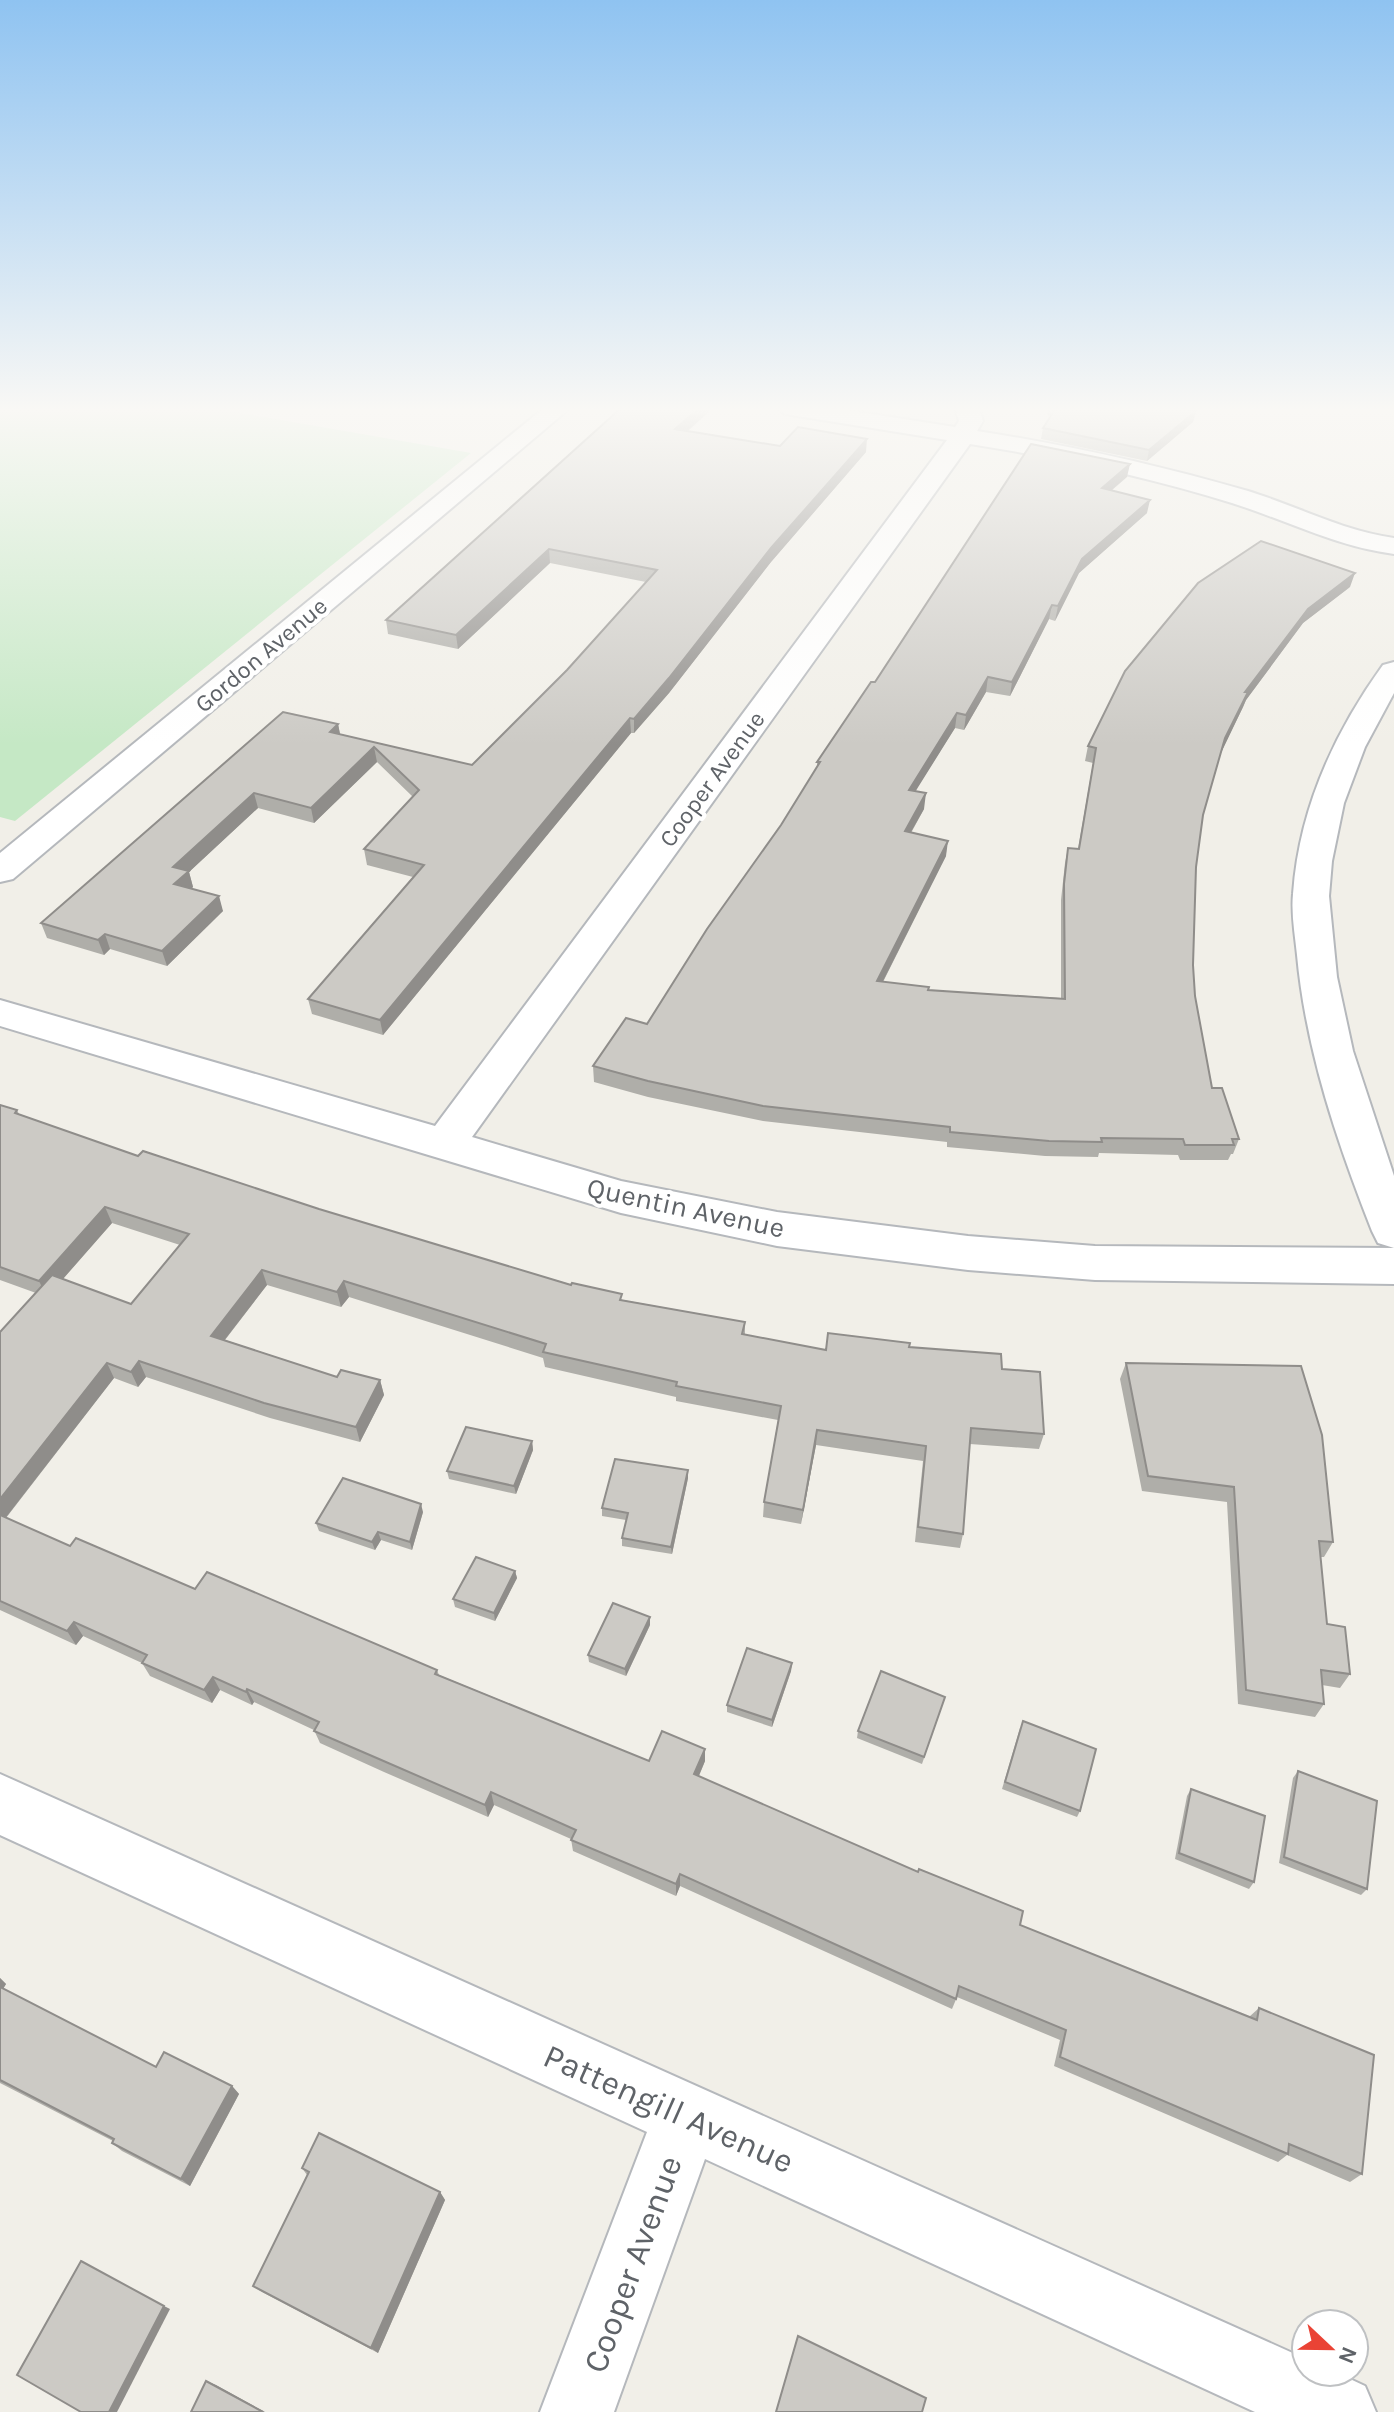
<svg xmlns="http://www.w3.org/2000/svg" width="1394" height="2412" font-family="Karla,sans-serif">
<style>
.green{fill:#c5e8c5}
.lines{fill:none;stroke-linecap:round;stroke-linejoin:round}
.minor-casing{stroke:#b5b8bc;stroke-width:4}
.minor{fill:#fff;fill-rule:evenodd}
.wall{fill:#afaea9;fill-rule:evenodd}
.shaded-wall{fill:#8f8d8a}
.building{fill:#cccac5;stroke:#8f8d8a;stroke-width:2}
.labels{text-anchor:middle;stroke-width:8;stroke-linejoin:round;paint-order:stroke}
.far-street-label{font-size:24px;fill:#5f6368;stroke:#fff}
.street-label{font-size:28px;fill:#5f6368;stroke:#fff}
.near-street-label{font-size:34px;fill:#5f6368;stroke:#fff}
</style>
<rect width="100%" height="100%" fill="#f1efe8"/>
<polygon class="green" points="0,408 212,408 471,453 15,821 0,817"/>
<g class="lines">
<defs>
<g id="minor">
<polygon points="544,408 570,408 13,879 0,882 0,853"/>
<path d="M779,408H833L955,427L959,421L955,408H979L983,421L977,431C1069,445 1158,465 1248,491C1297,506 1343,531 1394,538V554C1337,547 1286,520 1232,503C1146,476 1059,458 970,444L472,1137L621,1181L777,1212L968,1236L1095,1246L1394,1248V1284L1095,1280L968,1270L777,1246L621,1213L0,1026V1000L435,1126L947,440L791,415L783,413Z"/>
<path d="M1394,662V693L1365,747L1344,803L1332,861L1329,896L1337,977L1353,1051L1394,1176V1248L1378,1243L1372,1231C1337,1142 1306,1051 1297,955C1295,935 1291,914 1293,894C1299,809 1334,733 1383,665Z"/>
<polygon points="0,1774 1306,2359 1306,2372 1335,2372 1365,2386 1376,2412 1255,2412 705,2159 614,2412 540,2412 647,2132 0,1835"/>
</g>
</defs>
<use href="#minor" class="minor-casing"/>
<use href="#minor" class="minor"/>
</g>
<g class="wall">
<polygon points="713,408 688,431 780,446 866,452 771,562 669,693 634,733 631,733 383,1035 312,1014 308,999 413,877 367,865 364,849 413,797 377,762 314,823 258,808 189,872 193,887 191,889 223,911 167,966 110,949 104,955 47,938 41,923 338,724 340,734 472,765 567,670 646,582 550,563 458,649 388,634 386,620"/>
<polygon points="1048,408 1176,408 1196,411 1193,422 1147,461 1041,439 1043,428 1051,416 1047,415"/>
<polygon points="1127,477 1112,490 1147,513 1079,573 1055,621 1049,619 1010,696 986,692 964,730 955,728 915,791 924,809 911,833 946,856 883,982 928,990 1061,998 1061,900 1065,863 1068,848 1078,849 1093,763 1085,761 1088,746 1350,587 1303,623 1246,700 1243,707 1221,752 1203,815 1196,867 1193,965 1195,996 1212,1088 1239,1139 1233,1154 1231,1154 1228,1160 1180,1160 1178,1155 1099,1153 1098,1157 1045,1156 947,1147 947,1142 763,1121 648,1097 594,1082 593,1066 647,1024 781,825 817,768 817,762 875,682"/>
<path d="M0,1105L17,1110L19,1114L138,1156L623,1300L745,1322V1335L826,1350L909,1347L1002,1369L1044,1434L1039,1449L970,1444L963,1534L960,1548L915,1542L923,1461L816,1445L801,1524L763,1517L764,1502L778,1420L676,1401V1397L545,1367L543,1358L349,1297L341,1307L267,1285L225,1340L337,1377L380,1380L384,1395L360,1442L270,1418L146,1377L138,1387L114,1378L6,1518L70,1546L437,1670L439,1675L649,1761L705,1749V1761L699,1776L1020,1925L1249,2017L1259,2008L1362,2174L1350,2182L1287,2155L1278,2162L1054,2066L1060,2040L957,1997L952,2009L680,1886L676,1896L573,1851L571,1839L494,1805L488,1817L384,1772L320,1743L314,1730L254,1702L252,1705L220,1690L212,1703L150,1676L142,1663L83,1636L76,1645L0,1610V1332L36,1293L0,1280ZM112,1223L180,1245L131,1304L63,1279Z"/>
<polygon points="1126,1363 1333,1542 1324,1557 1320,1557 1327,1624 1350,1674 1340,1688 1322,1685 1324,1704 1315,1717 1238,1704 1227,1502 1142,1491 1120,1379"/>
<polygon points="532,1441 533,1450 516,1494 449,1479 447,1471"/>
<polygon points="688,1478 672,1554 622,1546 622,1538 626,1520 602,1516 602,1508"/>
<polygon points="423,1512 412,1550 381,1540 375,1550 319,1531 316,1523"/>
<polygon points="515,1571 517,1578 495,1621 455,1607 453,1599"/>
<polygon points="650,1625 626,1676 589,1662 588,1655"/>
<polygon points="792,1663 791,1671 772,1727 727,1712 727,1705"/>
<polygon points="945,1697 922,1764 857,1738 858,1731"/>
<polygon points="1020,1728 1080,1811 1077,1817 1002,1789"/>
<polygon points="1298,1771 1367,1889 1361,1895 1279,1863 1293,1778"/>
<polygon points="1191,1789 1254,1882 1249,1889 1175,1859 1187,1796"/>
<polygon points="0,1978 6,1984 3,1989 156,2067 232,2086 239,2094 190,2186 122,2151 112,2143 113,2141 0,2083"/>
<polygon points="302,2168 440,2192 445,2200 378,2353 262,2292 253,2286 307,2175"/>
</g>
<g class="shaded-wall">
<polygon points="699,408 713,408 675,442 675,429"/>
<polygon points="1196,411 1193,422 1147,461 1149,450"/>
<polygon points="867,439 866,452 771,562 669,693 634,733 634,719 771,548"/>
<polygon points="1130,464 1127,477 1099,501 1102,488"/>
<polygon points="1150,500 1147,513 1079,573 1055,621 1058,606 1082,559"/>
<polygon points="549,549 550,563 458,649 456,635"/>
<polygon points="1355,573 1350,587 1303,623 1246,700 1243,707 1221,753 1225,738 1245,692 1308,609"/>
<polygon points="1052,605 1049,619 1010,696 1012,682"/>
<polygon points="988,677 986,692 964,730 966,715"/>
<polygon points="957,713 955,728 907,805 909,790"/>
<polygon points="630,718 631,733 383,1035 380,1020"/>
<polygon points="338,724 341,739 330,732"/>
<polygon points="374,747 377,762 314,823 311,808"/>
<polygon points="254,793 258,808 189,872 193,887 179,900 174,884 173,867"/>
<polygon points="926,793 924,809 903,846 905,831"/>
<polygon points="948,841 946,856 875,997 877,981"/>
<polygon points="219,896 223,911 167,966 162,951"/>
<polygon points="105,934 110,949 104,955 98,940"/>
<polygon points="105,1207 112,1223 47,1297 39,1281"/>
<polygon points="262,1270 267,1285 216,1351 211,1336"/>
<polygon points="344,1281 349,1297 341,1307 337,1292"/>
<polygon points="139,1361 146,1377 138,1387 131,1372"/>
<polygon points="107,1363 114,1378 0,1525 0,1499"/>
<polygon points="380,1380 384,1395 360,1442 356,1427"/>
<polygon points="817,1430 816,1445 801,1524 803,1510"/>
<polygon points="532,1441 533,1450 516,1494 514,1486"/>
<polygon points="688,1470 688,1478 672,1554 671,1547"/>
<polygon points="421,1504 423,1512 412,1550 410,1542"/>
<polygon points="378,1532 381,1540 375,1550 372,1542"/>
<polygon points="515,1571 517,1578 495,1621 494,1613"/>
<polygon points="650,1617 650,1625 626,1676 625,1669"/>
<polygon points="74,1622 83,1636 76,1645 67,1631"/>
<polygon points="792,1663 791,1671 772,1727 772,1720"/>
<polygon points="213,1677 220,1690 212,1703 204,1690"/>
<polygon points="247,1689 254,1702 252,1705 246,1692"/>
<polygon points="705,1749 705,1761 694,1787 694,1774"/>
<polygon points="491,1792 494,1805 488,1817 485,1805"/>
<polygon points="680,1874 680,1886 676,1896 676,1884"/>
<polygon points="0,1978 6,1984 1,1992 0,1991"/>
<polygon points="232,2086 239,2094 190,2186 181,2179"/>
<polygon points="440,2192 445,2200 378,2353 371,2348"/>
<polygon points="164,2306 170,2309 117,2412 109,2412"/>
<polygon points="206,2381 216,2385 265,2412 263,2412"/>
</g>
<g class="building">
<polygon points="621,408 699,408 675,429 780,446 798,427 867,439 771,548 669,678 634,719 630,718 380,1020 308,999 424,865 364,849 419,790 374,747 311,808 254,793 173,867 189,871 174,884 219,896 162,951 105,934 98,940 41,923 283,712 338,724 330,732 472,765 567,670 657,570 549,549 456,635 386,620"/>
<polygon points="1056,408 1176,408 1196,411 1149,450 1043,428"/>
<polygon points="1031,444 1130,464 1102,488 1150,500 1082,559 1058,606 1052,605 1012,682 988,677 966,715 957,713 909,790 926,793 905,831 948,841 877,981 929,987 928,990 1065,999 1064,884 1068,848 1079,849 1096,748 1088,746 1125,671 1198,583 1261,541 1355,573 1308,609 1245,692 1248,692 1225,738 1203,815 1196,867 1193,965 1195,996 1212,1088 1222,1088 1239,1139 1232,1139 1234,1145 1185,1145 1183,1139 1101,1138 1102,1142 1049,1141 950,1132 950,1127 763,1106 648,1081 593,1066 626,1018 647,1024 707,929 781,825 820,762 817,762 871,682 875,682"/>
<polygon points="0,1105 17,1110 15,1113 138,1156 143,1151 319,1209 571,1285 572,1283 622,1294 620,1300 745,1322 742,1334 826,1350 828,1333 910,1343 909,1347 1001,1354 1002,1369 1040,1372 1044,1434 971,1428 963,1534 918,1527 926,1446 817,1430 803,1510 764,1502 781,1406 676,1386 677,1382 543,1352 546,1344 344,1281 337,1292 262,1270 211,1336 337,1377 341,1370 380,1380 356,1427 264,1403 139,1361 131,1372 107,1363 0,1499 0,1332 52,1275 131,1304 189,1234 105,1207 39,1281 0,1267"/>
<polygon points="1126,1363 1301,1366 1322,1435 1333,1542 1319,1541 1327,1624 1345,1627 1350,1674 1321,1670 1324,1704 1246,1690 1234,1487 1148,1476"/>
<polygon points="466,1427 532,1441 514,1486 447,1471"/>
<polygon points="615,1459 688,1470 671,1547 622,1538 628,1513 602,1508"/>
<polygon points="343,1478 421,1504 410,1542 378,1532 372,1542 316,1523"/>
<polygon points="0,1515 70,1546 76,1538 195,1589 207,1572 437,1670 435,1674 649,1761 662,1731 705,1749 694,1774 918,1872 919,1869 1023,1911 1020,1925 1257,2020 1259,2008 1374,2055 1362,2174 1289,2144 1288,2154 1060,2057 1066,2030 959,1986 956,1999 680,1874 676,1884 571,1840 576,1830 491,1792 485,1805 379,1759 314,1731 319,1722 247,1689 246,1692 213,1677 204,1690 142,1663 147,1655 74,1622 67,1631 0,1601"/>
<polygon points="476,1557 515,1571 494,1613 453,1599"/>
<polygon points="613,1603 650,1617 625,1669 588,1655"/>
<polygon points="747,1648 792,1663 772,1720 727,1705"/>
<polygon points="881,1671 945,1697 924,1757 858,1731"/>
<polygon points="1023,1721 1096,1749 1080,1811 1005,1782"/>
<polygon points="1298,1771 1377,1801 1367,1889 1284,1857"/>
<polygon points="1191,1789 1265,1816 1254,1882 1179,1853"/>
<polygon points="0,1987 156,2067 164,2052 232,2086 181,2179 112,2143 114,2139 0,2080"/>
<polygon points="319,2133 440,2192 371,2348 253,2286 309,2172 302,2168"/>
<polygon points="81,2261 164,2306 109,2412 81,2412 17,2375"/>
<polygon points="798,2336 926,2398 922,2412 776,2412"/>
<polygon points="206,2381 263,2412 191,2412"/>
</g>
<linearGradient id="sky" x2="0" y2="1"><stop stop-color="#8fc3f1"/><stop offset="0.55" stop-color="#f9f8f5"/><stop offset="1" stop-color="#f9f8f5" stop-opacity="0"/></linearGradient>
<rect width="1394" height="745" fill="url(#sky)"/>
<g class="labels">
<g class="far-street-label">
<text transform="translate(261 655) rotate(-40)" y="8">Gordon Avenue</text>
<text transform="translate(712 779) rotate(-54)" y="8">Cooper Avenue</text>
</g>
<g class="street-label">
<text transform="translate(686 1207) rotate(12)" y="10">Quentin Avenue</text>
</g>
<g class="near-street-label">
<text transform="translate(669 2108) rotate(24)" y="12">Pattengill Avenue</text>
<text transform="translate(632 2264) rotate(-70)" y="12">Cooper Avenue</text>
</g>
</g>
<g transform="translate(1330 2348) rotate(112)"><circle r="38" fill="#ffffff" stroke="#bfc1c3" stroke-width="2"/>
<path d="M0-6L14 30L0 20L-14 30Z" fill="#ea4335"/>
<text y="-12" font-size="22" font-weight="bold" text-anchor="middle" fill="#5f6368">N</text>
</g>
</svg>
